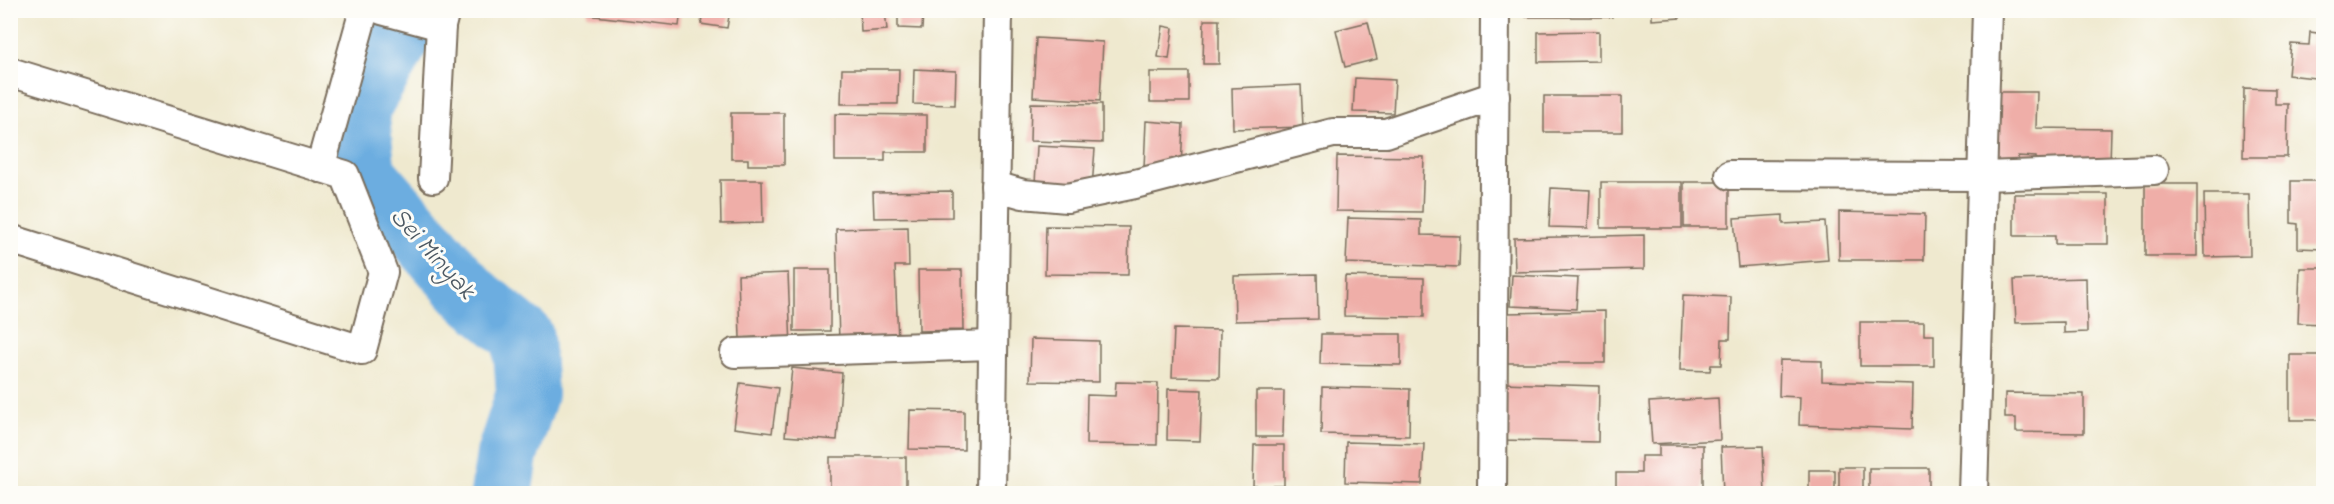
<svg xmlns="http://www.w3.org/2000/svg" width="2334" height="504" font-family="'Indie Flower',sans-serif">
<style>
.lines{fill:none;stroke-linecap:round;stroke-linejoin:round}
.river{stroke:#6cade0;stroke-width:62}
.building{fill:#efaea8}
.minor-casing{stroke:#7a6d5c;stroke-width:32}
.minor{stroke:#fff;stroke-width:28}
.labels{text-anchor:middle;stroke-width:6;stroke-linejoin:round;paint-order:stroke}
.water-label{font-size:26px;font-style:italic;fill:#4c5862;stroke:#fdfcf7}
</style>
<rect width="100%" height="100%" fill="#fdfcf7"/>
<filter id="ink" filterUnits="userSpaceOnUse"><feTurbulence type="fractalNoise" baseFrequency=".0167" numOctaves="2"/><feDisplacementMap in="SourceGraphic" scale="12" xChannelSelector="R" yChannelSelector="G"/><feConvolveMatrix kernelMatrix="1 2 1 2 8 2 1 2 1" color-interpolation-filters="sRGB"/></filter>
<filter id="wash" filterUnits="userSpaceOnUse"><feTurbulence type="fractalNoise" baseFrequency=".008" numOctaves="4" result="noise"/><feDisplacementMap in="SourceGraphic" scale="24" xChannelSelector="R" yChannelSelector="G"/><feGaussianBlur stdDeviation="1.35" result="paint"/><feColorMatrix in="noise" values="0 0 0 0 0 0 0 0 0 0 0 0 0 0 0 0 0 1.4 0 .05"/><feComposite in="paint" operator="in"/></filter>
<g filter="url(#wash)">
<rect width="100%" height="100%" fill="#efe9cf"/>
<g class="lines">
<polyline class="river" points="416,10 358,110 365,174 470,294 523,337 527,394 507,455 501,494"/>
</g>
<g id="blocks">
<g class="building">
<polygon points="587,10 681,10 679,26 587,15"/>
<polygon points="703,10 730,10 727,28 701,24"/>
<polygon points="860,10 885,10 887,30 861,32"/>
<polygon points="898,10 923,10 922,29 898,28"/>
<rect x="1526" y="10" width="86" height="7"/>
<polygon points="1652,10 1680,10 1680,18 1652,20"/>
<polygon points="1204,20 1219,20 1219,64 1203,64"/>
<polygon points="1368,22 1377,59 1345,67 1336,30"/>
<polygon points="1163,26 1173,28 1169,59 1158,57"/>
<polygon points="1599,31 1599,61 1538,62 1538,32"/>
<polygon points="2310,32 2324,34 2324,79 2288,75 2291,44 2309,45"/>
<polygon points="1036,38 1103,42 1100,101 1033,97"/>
<polygon points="842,69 899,69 898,104 841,104"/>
<polygon points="914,69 956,71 955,105 913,104"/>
<rect x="1150" y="72" width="39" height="30"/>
<polygon points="1355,78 1395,80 1393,113 1353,112"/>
<polygon points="1301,85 1303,127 1233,129 1232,88"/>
<polygon points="2321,87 2324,87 2324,120 2320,120"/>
<polygon points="2244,88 2275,89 2275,104 2288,104 2287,157 2243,157"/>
<polygon points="1997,92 2037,92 2036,128 2111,129 2110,165 2036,164 2036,157 2018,156 2018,164 1995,163"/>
<rect x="1544" y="96" width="78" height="36"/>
<polygon points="1031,103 1102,104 1102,143 1030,141"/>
<polygon points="731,113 784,113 784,165 748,165 748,159 731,159"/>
<polygon points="835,114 927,115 927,152 885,152 885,161 835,161"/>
<polygon points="1146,121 1183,124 1181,169 1144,168"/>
<polygon points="1037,146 1095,149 1092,187 1035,184"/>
<polygon points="1337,156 1424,157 1422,212 1336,211"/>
<polygon points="720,180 762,180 763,223 721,224"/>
<polygon points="2291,181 2324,181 2324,249 2298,248 2298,224 2291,223"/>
<rect x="1601" y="182" width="81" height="46"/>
<rect x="1684" y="182" width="45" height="45"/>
<rect x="2145" y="184" width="52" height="72"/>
<polygon points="1551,188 1590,190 1588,228 1549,227"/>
<polygon points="952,191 952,217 874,218 873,192"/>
<polygon points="2014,194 2108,194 2108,244 2055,244 2055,236 2014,236"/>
<polygon points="2204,194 2249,194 2250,256 2205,257"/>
<polygon points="1839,212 1925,214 1924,260 1839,260"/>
<polygon points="1783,215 1783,224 1825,222 1828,260 1738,267 1734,218"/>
<polygon points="1348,218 1421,220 1421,235 1460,236 1459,267 1346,263"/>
<polygon points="1046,226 1129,227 1128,275 1045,274"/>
<polygon points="908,227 909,266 895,266 898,341 839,342 836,229"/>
<polygon points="1644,235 1644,269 1515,272 1514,238"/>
<polygon points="2300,268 2324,268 2324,324 2298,323"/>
<rect x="794" y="270" width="36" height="61"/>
<polygon points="918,270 962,270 963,330 919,331"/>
<polygon points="788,273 791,348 756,350 756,337 740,338 738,275"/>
<polygon points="1317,274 1318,319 1235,321 1234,276"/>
<polygon points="1512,275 1578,278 1576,309 1510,306"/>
<polygon points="1345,276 1424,278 1424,317 1344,316"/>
<polygon points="2086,278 2087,332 2064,333 2064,322 2016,323 2014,280"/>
<polygon points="1683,295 1731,297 1730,339 1722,339 1721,365 1711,365 1710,371 1680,370"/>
<polygon points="1605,311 1605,363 1507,363 1506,313"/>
<polygon points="1860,322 1924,322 1924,335 1934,335 1934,366 1860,366"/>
<polygon points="1174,329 1220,330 1219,378 1172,377"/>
<polygon points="1321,334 1401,334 1401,365 1320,364"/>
<polygon points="1031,339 1099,341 1099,382 1030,381"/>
<rect x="2290" y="355" width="34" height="65"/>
<polygon points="1780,360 1822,361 1822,381 1913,384 1912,429 1799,425 1800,397 1779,396"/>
<polygon points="792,368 842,373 837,440 785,436"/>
<polygon points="1116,382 1158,383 1157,445 1086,444 1087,395 1115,396"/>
<polygon points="740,383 778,388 772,433 734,428"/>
<polygon points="1502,383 1599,386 1598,442 1501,440"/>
<polygon points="1322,387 1410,389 1409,436 1321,434"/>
<polygon points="1168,389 1202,390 1200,441 1167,440"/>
<polygon points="1256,391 1284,391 1283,437 1256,437"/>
<polygon points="2005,393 2084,394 2084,433 2016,432 2016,418 2005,418"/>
<polygon points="1718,398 1720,440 1652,444 1649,402"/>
<polygon points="910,410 964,411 964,450 909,449"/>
<polygon points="1346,442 1424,444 1422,484 1345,482"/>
<polygon points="1254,445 1284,445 1284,486 1253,486"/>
<polygon points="1659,445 1703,445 1703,494 1616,494 1616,473 1641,473 1641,456 1659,456"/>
<polygon points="1763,446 1765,494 1723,494 1721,447"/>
<polygon points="830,457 906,457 906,493 830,494"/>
<rect x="1839" y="467" width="24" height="27"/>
<rect x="1869" y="468" width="60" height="26"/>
<rect x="1809" y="470" width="26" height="23"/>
<polygon points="1398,489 1398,494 1325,494 1325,491"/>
<rect x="2024" y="490" width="70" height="4"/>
</g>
</g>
</g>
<g filter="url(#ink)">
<use href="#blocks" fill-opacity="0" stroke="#7a6d5c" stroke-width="1.5"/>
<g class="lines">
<defs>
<g id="minor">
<polyline points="382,10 441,26"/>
<polyline points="10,72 345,175 383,272 362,350 10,239"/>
<polyline points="320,168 364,10"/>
<polyline points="1730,175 1983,176 2154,170"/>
<polyline points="433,178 441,26 445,10"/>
<polyline points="995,186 1023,194 1067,198 1135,184 1333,133 1386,133 1495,96"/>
<polyline points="735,353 993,345"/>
<polyline points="991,494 998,10"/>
<polyline points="1492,494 1495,10"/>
<polyline points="1973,494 1987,10"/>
</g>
</defs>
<use href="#minor" class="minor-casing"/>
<use href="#minor" class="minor"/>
</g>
</g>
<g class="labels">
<g class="water-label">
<text transform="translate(434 252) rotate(48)" y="9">Sei Minyak</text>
</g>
</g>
<rect width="2334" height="504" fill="none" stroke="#fdfcf7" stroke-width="36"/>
</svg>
